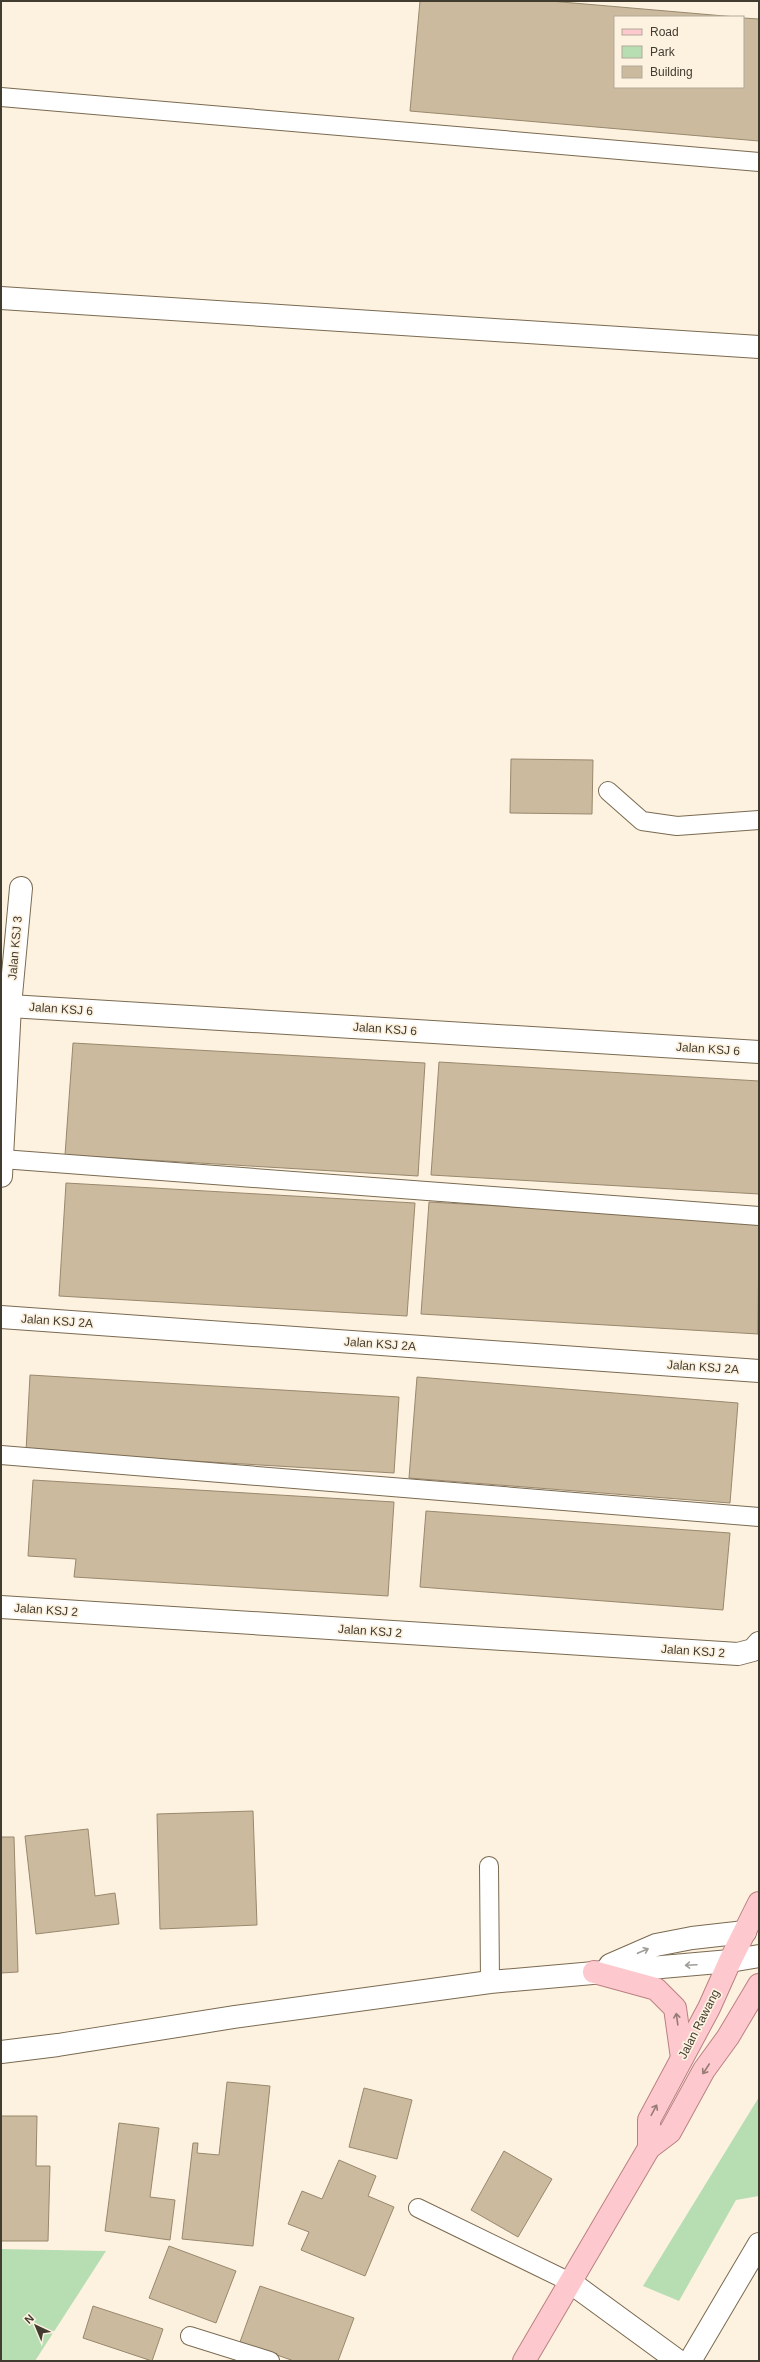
<svg xmlns="http://www.w3.org/2000/svg" width="760" height="2362" font-family="Helvetica,sans-serif">
<style>
.green{fill:#b7deb3}
.building{fill:#cbba9e;stroke:#98886d}
.lines{fill:none;stroke-linecap:round;stroke-linejoin:round}
.lane-casing{stroke:#7a6a50;stroke-width:20}
.street-casing{stroke:#7a6a50;stroke-width:24}
.secondary-casing{stroke:#7a6a50;stroke-width:24}
.primary-casing{stroke:#bb8082;stroke-width:24}
.lane{stroke:#fff;stroke-width:18}
.street{stroke:#fff;stroke-width:22}
.secondary{stroke:#fff;stroke-width:22}
.primary{stroke:#fdc9ce;stroke-width:22}
.oneway{stroke:#a09d97}
.oneway2{stroke:#967b77}
.labels{text-anchor:middle;stroke-width:3.5;stroke-linejoin:round;paint-order:stroke}
.street-label{font-size:12px;fill:#423b2f;stroke:#fdf2e0}
</style>
<rect width="100%" height="100%" fill="#fdf2e0"/>
<g class="green">
<polygon points="759,2097 759,2196 736,2200 679,2301 643,2286"/>
<polygon points="1,2249 106,2251 35,2361 1,2361"/>
</g>
<g class="building">
<polygon points="420,1 550,1 736,17 615,17 615,87 743,87 743,18 759,19 759,141 410,111"/>
<polygon points="511,759 593,760 592,814 510,813"/>
<polygon points="73,1043 425,1063 418,1176 65,1155"/>
<polygon points="439,1062 759,1081 759,1194 431,1175"/>
<polygon points="66,1183 415,1203 407,1316 59,1296"/>
<polygon points="429,1202 759,1221 758,1334 421,1314"/>
<polygon points="30,1375 399,1397 394,1473 26,1451"/>
<polygon points="417,1377 738,1403 730,1503 409,1478"/>
<polygon points="33,1480 394,1502 388,1596 74,1577 76,1559 28,1556"/>
<polygon points="426,1511 730,1533 723,1610 420,1587"/>
<polygon points="253,1811 257,1925 160,1929 157,1814"/>
<polygon points="88,1829 95,1896 115,1893 119,1924 36,1934 25,1836"/>
<polygon points="1,1837 14,1837 18,1972 1,1973"/>
<polygon points="227,2082 270,2086 253,2246 182,2239 193,2143 198,2143 197,2153 219,2155"/>
<polygon points="364,2088 412,2100 397,2159 349,2147"/>
<polygon points="1,2116 37,2116 36,2166 50,2166 48,2241 1,2241"/>
<polygon points="119,2123 159,2128 150,2197 175,2200 170,2240 105,2231"/>
<polygon points="504,2151 552,2179 518,2237 471,2210"/>
<polygon points="339,2160 376,2176 368,2196 394,2207 365,2276 301,2250 309,2232 288,2224 302,2191 322,2199"/>
<polygon points="169,2246 236,2271 216,2323 149,2298"/>
<polygon points="260,2286 354,2318 338,2361 294,2361 240,2342"/>
<polygon points="93,2306 163,2329 152,2361 83,2338"/>
</g>
<g class="lines">
<defs>
<g id="lane">
<polyline points="1,97 759,162"/>
<polyline points="608,791 642,821 677,826 759,820"/>
<polyline points="2,1159 759,1216"/>
<polyline points="1,1455 759,1517"/>
<polyline points="489,1866 490,1982"/>
<polyline points="418,2208 570,2282"/>
<polyline points="190,2336 270,2361"/>
</g>
<g id="street">
<polyline points="1,298 759,347"/>
<polyline points="10,1006 759,1052"/>
<polyline points="1,1176 10,1006 21,888"/>
<polyline points="1,1317 759,1371"/>
<polyline points="1,1607 738,1654 753,1650 759,1643"/>
<polyline points="610,1965 656,1945 692,1938 745,1932"/>
<polyline points="1,2052 58,2045 234,2017 490,1982 730,1961"/>
<polyline points="570,2282 678,2361"/>
<polyline points="690,2361 759,2244"/>
</g>
<polyline id="secondary" points="730,1961 759,1956"/>
<g id="primary">
<polyline points="594,1972 656,1989 675,2008 682,2058"/>
<polyline points="649,2148 649,2120 709,2008 730,1961 759,1903"/>
<polyline points="524,2361 649,2148 670,2132 704,2070 728,2037 759,1985"/>
</g>
</defs>
<use href="#lane" class="lane-casing"/>
<use href="#street" class="street-casing"/>
<use href="#secondary" class="secondary-casing"/>
<use href="#primary" class="primary-casing"/>
<use href="#lane" class="lane"/>
<use href="#street" class="street"/>
<use href="#secondary" class="secondary"/>
<use href="#primary" class="primary"/>
</g>
<defs><path id="oneway-shaft" d="M-6 0H5M1.5-3L5.5 0L1.5 3" fill="none" stroke-width="1.6" stroke-linecap="round" stroke-linejoin="round"/></defs>
<g class="oneway">
<use href="#oneway-shaft" transform="translate(643 1951) rotate(-23)"/>
<use href="#oneway-shaft" transform="translate(691 1965) rotate(177)"/>
</g>
<g class="oneway2">
<use href="#oneway-shaft" transform="translate(677 2019) rotate(-98)"/>
<use href="#oneway-shaft" transform="translate(706 2069) rotate(123)"/>
<use href="#oneway-shaft" transform="translate(654 2110) rotate(-62)"/>
</g>
<g class="labels">
<g class="street-label">
<text transform="translate(15 948) rotate(-85)" y="4">Jalan KSJ 3</text>
<text transform="translate(61 1009) rotate(4)" y="4">Jalan KSJ 6</text>
<text transform="translate(385 1029) rotate(4)" y="4">Jalan KSJ 6</text>
<text transform="translate(708 1049) rotate(4)" y="4">Jalan KSJ 6</text>
<text transform="translate(57 1321) rotate(4)" y="4">Jalan KSJ 2A</text>
<text transform="translate(380 1344) rotate(4)" y="4">Jalan KSJ 2A</text>
<text transform="translate(703 1367) rotate(4)" y="4">Jalan KSJ 2A</text>
<text transform="translate(46 1610) rotate(4)" y="4">Jalan KSJ 2</text>
<text transform="translate(370 1631) rotate(4)" y="4">Jalan KSJ 2</text>
<text transform="translate(693 1651) rotate(4)" y="4">Jalan KSJ 2</text>
<text transform="translate(699 2024) rotate(-63)" y="4">Jalan Rawang</text>
</g>
</g>
<rect width="760" height="2362" fill="none" stroke="#423b2f" stroke-width="4"/>
<rect x="614" y="16" width="130" height="72" fill="#fdf2e0" stroke="#b2a999"/>
<rect x="622" y="29" width="20" height="6" fill="#fdc9ce" stroke="#b2a999"/>
<text x="650" y="36" font-size="12" fill="#423b2f">Road</text>
<rect x="622" y="46" width="20" height="12" fill="#b7deb3" stroke="#b2a999"/>
<text x="650" y="56" font-size="12" fill="#423b2f">Park</text>
<rect x="622" y="66" width="20" height="12" fill="#cbba9e" stroke="#b2a999"/>
<text x="650" y="76" font-size="12" fill="#423b2f">Building</text>
<g transform="translate(36 2326) rotate(316)" stroke="#fdf2e0" stroke-width="3" paint-order="stroke">
<path d="M0-3L7 15L0 10L-7 15Z" fill="#423b2f"/>
<text y="-6" font-size="11" font-weight="bold" text-anchor="middle" fill="#423b2f">N</text>
</g>
</svg>
